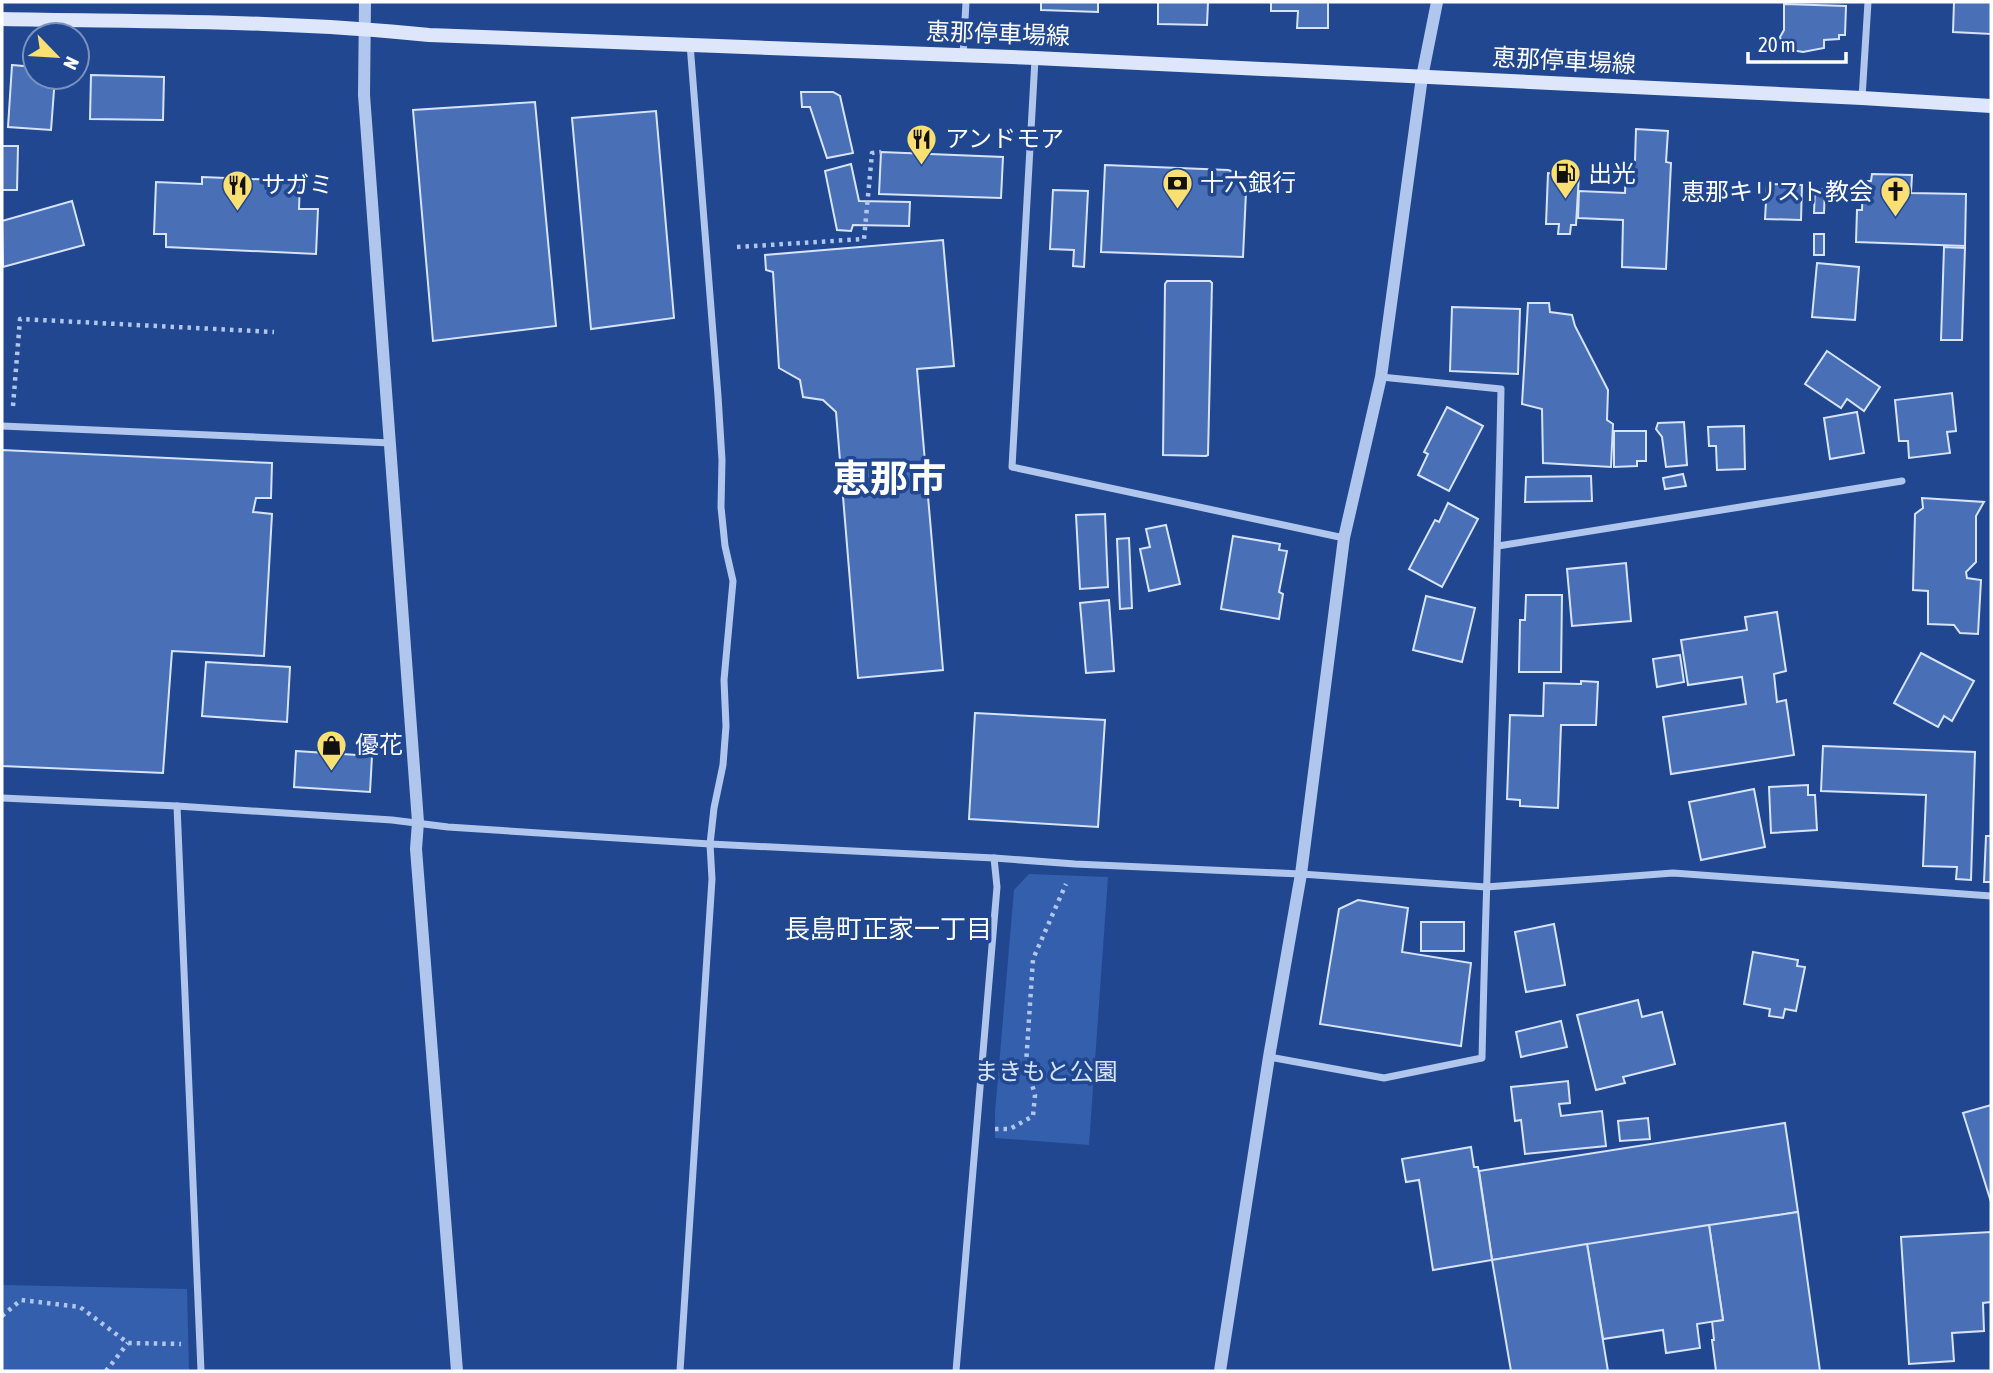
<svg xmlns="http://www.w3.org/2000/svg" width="1993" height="1373" font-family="'Asap Condensed','Noto Sans JP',sans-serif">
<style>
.green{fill:#345fad}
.building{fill:#4970b7;stroke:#d6e3f9;stroke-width:2}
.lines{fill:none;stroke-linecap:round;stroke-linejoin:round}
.path{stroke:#b0c6ed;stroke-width:4.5;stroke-dasharray:3.5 5;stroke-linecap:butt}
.minor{stroke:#b0c6ed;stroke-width:7}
.tertiary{stroke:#b0c6ed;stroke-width:12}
.secondary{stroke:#dde6fa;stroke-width:14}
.labels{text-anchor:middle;stroke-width:7;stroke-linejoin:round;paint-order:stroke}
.street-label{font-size:24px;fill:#fff;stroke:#204790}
.poi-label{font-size:24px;fill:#fff;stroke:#204790;text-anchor:start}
.park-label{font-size:24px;fill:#d6e3f9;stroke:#204790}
.neighbourhood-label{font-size:26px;fill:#fff;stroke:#204790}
.town-label{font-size:38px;font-weight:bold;fill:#fff;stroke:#204790}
</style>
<rect width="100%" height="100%" fill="#204790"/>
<g class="green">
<polygon points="1029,874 1108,877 1089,1145 995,1138 995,1113 1014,890"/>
<polygon points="2,1285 187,1289 189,1371 2,1371"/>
</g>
<g class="building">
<polygon points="1041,2 1098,2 1098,12 1041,10"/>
<polygon points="1158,2 1208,2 1207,25 1158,24"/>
<polygon points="1271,2 1328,2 1328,28 1297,28 1298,11 1271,11"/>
<polygon points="1954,2 1991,2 1991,34 1953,32"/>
<polygon points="1784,4 1846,6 1845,35 1839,35 1839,39 1824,40 1824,48 1803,52 1791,50 1782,43 1780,37 1784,30"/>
<polygon points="12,65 35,67 35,77 55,77 51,130 8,127"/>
<polygon points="91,75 164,77 163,120 90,119"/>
<polygon points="801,92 833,92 840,96 853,153 827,158 810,107 802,107"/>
<polygon points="535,102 556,326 433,341 413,110"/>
<polygon points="656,111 674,318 591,329 572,118"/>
<polygon points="1636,129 1668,131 1666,162 1671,163 1666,269 1622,267 1623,220 1578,218 1579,191 1625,193 1626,161 1635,161"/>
<polygon points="2,146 18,146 17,190 2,190"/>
<polygon points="881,152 1003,157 1001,198 879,194"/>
<polygon points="851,164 859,201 910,202 909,226 853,225 851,231 837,230 825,171"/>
<polygon points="1105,165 1228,170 1242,174 1246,192 1243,257 1101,252"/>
<polygon points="1562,170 1571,170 1571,175 1579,175 1576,225 1571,225 1570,234 1558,234 1559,224 1546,224 1548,173 1563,174"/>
<polygon points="1872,174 1912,175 1911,193 1966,194 1965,246 1856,242 1857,210 1862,210 1863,181 1871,181"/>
<polygon points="202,177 300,181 299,209 318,209 316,254 166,247 166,234 154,234 156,182 202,184"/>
<polygon points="1767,184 1802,185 1801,220 1765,219"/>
<polygon points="1815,189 1825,189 1824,213 1814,213"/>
<polygon points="1053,190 1088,191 1084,267 1073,266 1074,250 1050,249"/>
<polygon points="72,201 84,245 3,267 2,221"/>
<rect x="1814" y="234" width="10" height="21"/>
<polygon points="943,240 954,366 917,369 943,670 858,678 836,412 823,400 803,397 800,380 779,368 773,272 766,270 765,255"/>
<polygon points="1944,247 1965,248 1962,340 1941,340"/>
<polygon points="1817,263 1859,267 1855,320 1812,317"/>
<polygon points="1167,281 1210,281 1212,283 1208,455 1206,456 1163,455 1165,284"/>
<polygon points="1528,303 1549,303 1550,312 1572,315 1575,326 1608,390 1607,420 1613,424 1611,467 1543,463 1542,409 1522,404"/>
<polygon points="1452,307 1520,309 1518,374 1450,371"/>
<polygon points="1827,351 1880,387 1864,411 1847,399 1841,408 1805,384"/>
<polygon points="1952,393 1956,431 1947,432 1950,453 1909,458 1908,441 1899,441 1895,400"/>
<polygon points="1447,407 1483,426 1449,491 1418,475 1428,454 1424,452"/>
<polygon points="1857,412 1864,453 1830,459 1824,418"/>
<polygon points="1684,422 1687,465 1666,467 1662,437 1656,429 1658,423"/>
<polygon points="1744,426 1745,469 1717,470 1716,446 1709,446 1708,427"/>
<polygon points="1614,431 1646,431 1646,461 1637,461 1637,466 1614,467"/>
<polygon points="2,450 272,463 271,498 256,498 253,512 272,514 264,656 172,651 163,773 2,766"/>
<polygon points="1683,474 1686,486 1665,489 1663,478"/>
<polygon points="1591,476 1592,501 1525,502 1526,477"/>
<polygon points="1922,498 1984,502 1976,516 1976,562 1966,572 1967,578 1981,580 1978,634 1960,633 1954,625 1928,624 1928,591 1913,590 1915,514 1923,508"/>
<polygon points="1448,503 1478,519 1442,587 1409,569 1435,520 1439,522"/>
<polygon points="1105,514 1108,587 1080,589 1076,515"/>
<polygon points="1166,525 1180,584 1149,591 1140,549 1150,547 1146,529"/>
<polygon points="1233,536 1280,544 1279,550 1287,551 1279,592 1283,594 1279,619 1221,609"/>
<polygon points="1129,538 1132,608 1120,609 1117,539"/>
<polygon points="1626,563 1631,621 1572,626 1567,569"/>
<polygon points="1526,595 1562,595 1561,672 1519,672 1520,620 1525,620"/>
<polygon points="1426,596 1475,608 1462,662 1413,650"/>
<polygon points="1109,600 1114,671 1086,673 1080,603"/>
<polygon points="1777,612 1786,671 1774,674 1777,702 1786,700 1794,755 1671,774 1663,717 1746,704 1742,677 1688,685 1681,640 1747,630 1745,617"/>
<polygon points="1921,653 1974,681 1952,721 1944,716 1938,727 1894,703"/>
<polygon points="1680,655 1684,682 1657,687 1653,659"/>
<polygon points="206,662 290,667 287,722 202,716"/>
<polygon points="1581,681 1598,682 1596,725 1561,725 1558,808 1520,806 1520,800 1507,799 1510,715 1543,716 1544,683 1581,684"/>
<polygon points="975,713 1105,720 1098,827 969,819"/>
<polygon points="1823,746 1975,752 1971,880 1956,879 1957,867 1923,866 1926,795 1821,791"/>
<polygon points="296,751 372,756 370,792 294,787"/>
<polygon points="1808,785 1808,795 1815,795 1817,830 1771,833 1769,787"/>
<polygon points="1754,789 1765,847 1701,860 1689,802"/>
<polygon points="1986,836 1991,836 1991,882 1984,882"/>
<polygon points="1358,900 1408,908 1402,952 1471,963 1461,1046 1320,1024 1339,909"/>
<rect x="1421" y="922" width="43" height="29"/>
<polygon points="1554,924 1565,985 1526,992 1515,932"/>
<polygon points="1753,952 1798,960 1797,966 1805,967 1796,1011 1785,1009 1783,1018 1769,1016 1770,1009 1744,1004"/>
<polygon points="1638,1000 1642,1017 1662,1012 1675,1064 1623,1077 1625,1083 1596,1090 1577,1015"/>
<polygon points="1561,1021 1567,1047 1521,1057 1516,1032"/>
<polygon points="1568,1081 1570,1103 1559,1104 1561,1116 1602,1111 1606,1146 1525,1154 1521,1120 1515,1121 1511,1087"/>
<polygon points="1991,1105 1991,1202 1963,1113"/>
<polygon points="1648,1118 1650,1139 1620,1141 1618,1121"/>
<polygon points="1785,1123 1798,1212 1492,1260 1479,1171"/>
<polygon points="1471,1147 1474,1167 1478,1167 1492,1260 1433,1270 1419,1180 1406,1182 1402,1159"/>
<polygon points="1798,1212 1820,1371 1716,1371 1712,1340 1714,1340 1712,1321 1723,1320 1709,1225"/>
<polygon points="1709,1225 1723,1320 1697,1324 1700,1348 1666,1353 1663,1330 1603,1339 1587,1244"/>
<polygon points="1991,1232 1991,1302 1983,1303 1984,1331 1952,1333 1954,1361 1909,1364 1901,1237"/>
<polygon points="1587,1244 1608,1371 1511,1371 1492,1260"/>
</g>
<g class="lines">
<g class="path">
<polyline points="737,247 864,239 872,153 881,152"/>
<polyline points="13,406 20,319 274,332"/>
<polyline points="995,1129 1010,1129 1033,1116 1035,1095 1026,1064 1033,959 1066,884"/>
<polyline points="2,1316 21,1300 80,1307 128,1343 181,1344"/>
<polyline points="106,1371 128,1343"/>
</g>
<g class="minor">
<polyline points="963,56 966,2"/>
<polyline points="1035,59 1012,467 1344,538"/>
<polyline points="1862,98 1868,2"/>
<polyline points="2,426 391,443"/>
<polyline points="1498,546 1902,481"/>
<polyline points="2,798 177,806 392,820 448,827 710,844 994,858 1075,864 1301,874 1486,887 1673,873 1991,896"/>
<polyline points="177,806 201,1371"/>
<path d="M1269,1057L1384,1078L1482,1058C1487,835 1497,612 1501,389L1381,377"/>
<polyline points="680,1371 712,879 710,844 714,808 723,765 726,726 724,680 733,581 725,546 721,507 722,460 718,396 690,44"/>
<polyline points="956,1371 997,887 994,858"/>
</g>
<g class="tertiary">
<polyline points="365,2 364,95 418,822 416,849 457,1371"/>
<polyline points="1220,1371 1269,1057 1301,874 1344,538 1381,377 1422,77 1437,2"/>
</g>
<path class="secondary" d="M2,19C144,22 287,20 429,35L1035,58L1862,98L1991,106"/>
</g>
<defs>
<symbol id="restaurant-pin" viewBox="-11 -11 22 30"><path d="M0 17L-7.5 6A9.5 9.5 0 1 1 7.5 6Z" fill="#fadf72" stroke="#204790"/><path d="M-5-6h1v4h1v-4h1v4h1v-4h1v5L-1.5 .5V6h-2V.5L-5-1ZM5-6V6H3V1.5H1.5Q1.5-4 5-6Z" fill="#111"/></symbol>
<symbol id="fuel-pin" viewBox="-11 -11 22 30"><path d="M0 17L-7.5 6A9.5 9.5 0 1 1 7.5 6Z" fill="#fadf72" stroke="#204790"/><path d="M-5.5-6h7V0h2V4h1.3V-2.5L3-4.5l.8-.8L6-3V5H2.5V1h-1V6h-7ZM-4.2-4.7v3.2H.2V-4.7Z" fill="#111"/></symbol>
<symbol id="bank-pin" viewBox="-11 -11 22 30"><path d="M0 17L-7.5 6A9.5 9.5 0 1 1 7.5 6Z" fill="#fadf72" stroke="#204790"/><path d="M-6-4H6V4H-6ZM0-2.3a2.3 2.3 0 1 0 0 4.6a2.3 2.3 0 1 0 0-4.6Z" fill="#111"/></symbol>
<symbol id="church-pin" viewBox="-11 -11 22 30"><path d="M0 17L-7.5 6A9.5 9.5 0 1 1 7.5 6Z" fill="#fadf72" stroke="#204790"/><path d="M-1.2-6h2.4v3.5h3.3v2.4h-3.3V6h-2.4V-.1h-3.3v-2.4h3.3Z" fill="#111"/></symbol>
<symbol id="shop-pin" viewBox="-11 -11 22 30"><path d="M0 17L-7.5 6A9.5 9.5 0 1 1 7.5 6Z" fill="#fadf72" stroke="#204790"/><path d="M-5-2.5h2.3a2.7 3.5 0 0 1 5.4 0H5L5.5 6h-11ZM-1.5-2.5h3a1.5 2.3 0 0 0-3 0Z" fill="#111"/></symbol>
</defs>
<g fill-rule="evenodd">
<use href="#restaurant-pin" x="904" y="122" width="35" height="47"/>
<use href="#fuel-pin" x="1548" y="156" width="35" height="47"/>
<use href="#bank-pin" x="1160" y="166" width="35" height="47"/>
<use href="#restaurant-pin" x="220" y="168" width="35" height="47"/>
<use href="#church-pin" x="1878" y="174" width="35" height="47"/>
<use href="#shop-pin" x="314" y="728" width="35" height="47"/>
</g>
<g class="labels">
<g class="street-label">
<text transform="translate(998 34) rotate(2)" y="8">恵那停車場線</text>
<text transform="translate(1564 61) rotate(3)" y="8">恵那停車場線</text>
</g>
<g class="poi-label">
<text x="945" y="147">アンドモア</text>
<text x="1588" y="182">出光</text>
<text x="1200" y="191">十六銀行</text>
<text x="261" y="193">サガミ</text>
<text x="1873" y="200" text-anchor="end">恵那キリスト教会</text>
<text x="355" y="753">優花</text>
</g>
<g class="park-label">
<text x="1046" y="1080">まきもと公園</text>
</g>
<g class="neighbourhood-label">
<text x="888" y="938">長島町正家一丁目</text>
</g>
<g class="town-label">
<text x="889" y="492">恵那市</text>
</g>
</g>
<rect width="1993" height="1373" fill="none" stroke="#ffffff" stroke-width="7"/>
<g transform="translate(56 56) rotate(115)"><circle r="33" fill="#204790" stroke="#7991bc" stroke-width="2"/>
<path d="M0-5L12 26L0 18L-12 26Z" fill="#fadf72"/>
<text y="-10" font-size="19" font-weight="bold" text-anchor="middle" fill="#ffffff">N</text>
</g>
<path d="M1748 52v10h98v-10" fill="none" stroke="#ffffff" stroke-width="3.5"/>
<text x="1758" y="52" font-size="21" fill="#ffffff" stroke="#204790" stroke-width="5" paint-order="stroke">20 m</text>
</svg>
